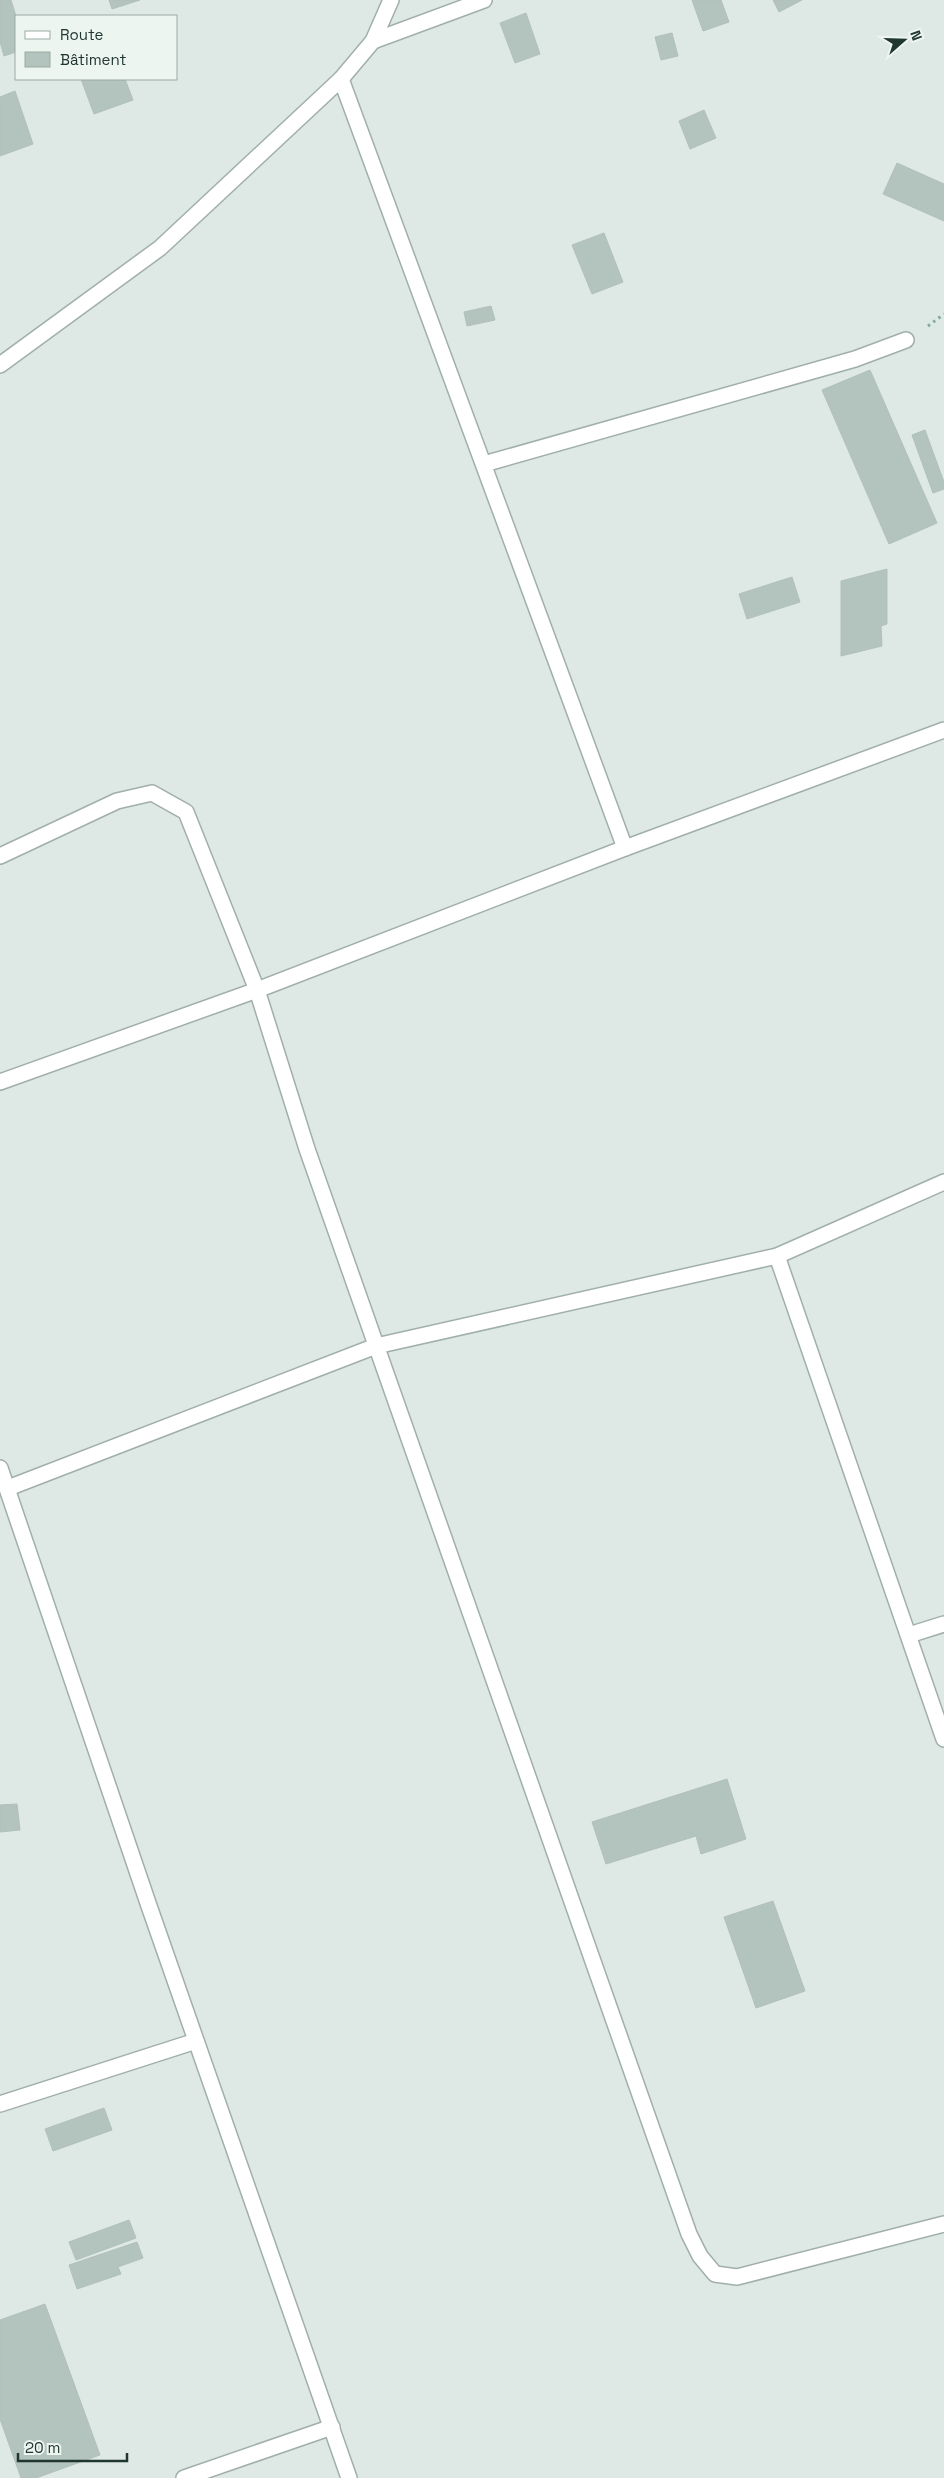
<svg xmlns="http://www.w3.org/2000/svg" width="944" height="2478" font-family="'Space Grotesk',sans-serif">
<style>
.building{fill:#b3c3bd;stroke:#b1c1ba}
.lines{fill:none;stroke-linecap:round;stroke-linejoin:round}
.minor-casing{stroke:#a1afab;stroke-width:18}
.path{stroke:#80aa9d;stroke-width:3;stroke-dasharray:2.5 4;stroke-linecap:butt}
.minor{stroke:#fff;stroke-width:15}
</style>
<rect width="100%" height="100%" fill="#dee8e4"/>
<g class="building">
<polygon points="0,0 11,0 16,16 16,52 4,56 0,42"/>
<polygon points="109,0 140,0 112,9"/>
<polygon points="692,0 721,0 729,22 703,31"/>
<polygon points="773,0 802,0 779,12"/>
<polygon points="526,13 540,54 515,63 500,23"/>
<polygon points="672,33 678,56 661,60 655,37"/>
<polygon points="81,79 125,79 133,100 94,114"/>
<polygon points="15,91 33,144 0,156 0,97"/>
<polygon points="704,110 716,138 690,149 679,121"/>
<polygon points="897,163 944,184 944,221 883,194"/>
<polygon points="604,233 623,282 592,294 572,245"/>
<polygon points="491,306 495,320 467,326 464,312"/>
<polygon points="870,370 937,523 889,544 822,390"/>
<polygon points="925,430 944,482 944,489 933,493 912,435"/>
<polygon points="887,569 887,624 881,626 882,646 841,656 841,581"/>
<polygon points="792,577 800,602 747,619 739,594"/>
<polygon points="727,1779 746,1839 701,1854 696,1836 606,1864 592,1822"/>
<polygon points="17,1804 20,1830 0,1832 0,1805"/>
<polygon points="773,1901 805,1991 756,2008 724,1917"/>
<polygon points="104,2108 112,2130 53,2151 45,2129"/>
<polygon points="129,2220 136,2238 76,2260 69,2242"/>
<polygon points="137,2242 143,2258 118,2267 121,2274 77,2289 69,2265"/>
<polygon points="45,2304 100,2455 36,2478 21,2478 0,2419 0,2320"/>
</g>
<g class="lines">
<defs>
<g id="minor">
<polyline points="373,41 484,0"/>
<polyline points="341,79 625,848"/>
<polyline points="0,365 160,248 341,79 373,41 391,0"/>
<polyline points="484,464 855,359 906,340"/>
<polyline points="0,856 117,801 152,793 186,812 257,990 307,1149 689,2234 700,2256 715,2274 737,2277 944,2224"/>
<polyline points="0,1082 257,990 625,848 944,730"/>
<polyline points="777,1256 944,1739"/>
<polyline points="0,1468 149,1906 349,2478"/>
<polyline points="8,1488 376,1346 777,1256 944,1182"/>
<polyline points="909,1635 944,1624"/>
<polyline points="0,2104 196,2041"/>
<polyline points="184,2478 332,2427"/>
</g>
</defs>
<use href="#minor" class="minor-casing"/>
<polyline class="path" points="928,326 944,314"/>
<use href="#minor" class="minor"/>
</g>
<rect x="15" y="15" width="162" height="65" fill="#edf5f1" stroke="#9ba9a4"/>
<rect x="25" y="31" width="25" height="8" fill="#ffffff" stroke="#9ba9a4"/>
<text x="60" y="40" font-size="15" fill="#203631">Route</text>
<rect x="25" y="52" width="25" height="15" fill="#b3c3bd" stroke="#9ba9a4"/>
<text x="60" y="65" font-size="15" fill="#203631">Bâtiment</text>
<g transform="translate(904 40) rotate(70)" stroke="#edf5f1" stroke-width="4" paint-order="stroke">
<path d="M0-4L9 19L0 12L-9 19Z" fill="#203631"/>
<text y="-8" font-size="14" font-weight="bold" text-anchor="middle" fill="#203631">N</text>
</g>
<path d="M18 2453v8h109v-8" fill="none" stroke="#203631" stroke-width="2.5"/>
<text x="25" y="2453" font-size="15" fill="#203631" stroke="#edf5f1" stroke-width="4" paint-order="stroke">20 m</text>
</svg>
